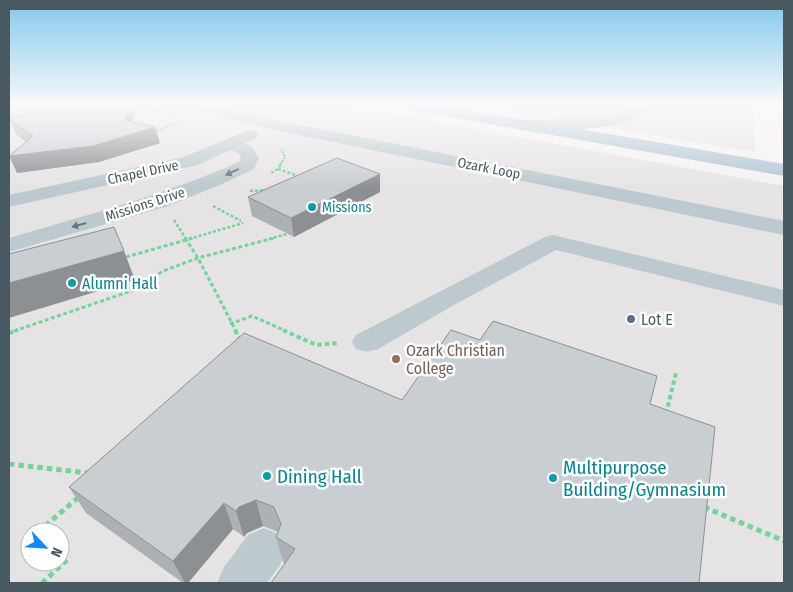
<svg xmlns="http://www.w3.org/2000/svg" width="793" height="592" font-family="'Fira Sans Condensed',sans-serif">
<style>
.education{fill:#e6e3e5;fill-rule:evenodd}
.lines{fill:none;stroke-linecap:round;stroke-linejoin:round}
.path-far4{stroke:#74d49a;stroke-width:2;stroke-dasharray:2.5 1;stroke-linecap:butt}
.path-far3{stroke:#74d49a;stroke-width:2.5;stroke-dasharray:3 2;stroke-linecap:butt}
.path-far2{stroke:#74d49a;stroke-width:3;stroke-dasharray:4 2.5;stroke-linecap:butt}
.path-far1{stroke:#74d49a;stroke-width:4;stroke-dasharray:4.5 3;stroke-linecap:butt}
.path{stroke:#74d49a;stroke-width:5;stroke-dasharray:5.5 4;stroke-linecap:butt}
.minor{fill:#bcc9cf;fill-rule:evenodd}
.major{fill:#b1c5d2;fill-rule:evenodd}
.wall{fill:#adb1b5}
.shaded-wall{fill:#8d9093}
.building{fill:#c9ced2;stroke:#8d9093}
.oneway{fill:#65757d}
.culture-dot{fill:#0f9aa8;stroke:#fff;stroke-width:2}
.service-dot{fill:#5c6f8a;stroke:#fff;stroke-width:2}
.education-dot{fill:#8d6e63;stroke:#fff;stroke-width:2}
.labels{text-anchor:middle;stroke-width:5;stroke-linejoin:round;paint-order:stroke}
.far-street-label{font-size:14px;fill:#485962;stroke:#fff}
.far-culture-label{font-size:14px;fill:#0d838f;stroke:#fff;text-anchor:start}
.culture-label{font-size:16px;fill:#0d838f;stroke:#fff;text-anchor:start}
.service-label{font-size:16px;fill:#4e5e75;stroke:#fff;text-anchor:start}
.education-label{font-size:16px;fill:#785e54;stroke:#fff;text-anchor:start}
.near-culture-label{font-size:19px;fill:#0d838f;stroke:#fff;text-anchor:start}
</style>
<rect width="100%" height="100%" fill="#f5f2f3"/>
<g class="education">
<path d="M9,105H345L784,186V583H9ZM30,532H60V562H30Z"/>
<polygon points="469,105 753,105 755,152"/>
</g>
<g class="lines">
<g class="path-far4">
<polyline points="141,105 174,116"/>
<polyline points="153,133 182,120"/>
<polyline points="280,165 285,157 281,149"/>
</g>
<g class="path-far3">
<polyline points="278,169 301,177"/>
<polyline points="271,173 278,169 281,164"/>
<polyline points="250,191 269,190"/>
<polyline points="213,206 241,221"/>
<polyline points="174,220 186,239"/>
<polyline points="189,239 243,223"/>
<polyline points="269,239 287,234"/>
</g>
<g class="path-far2">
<polyline points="185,238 198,258 236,331"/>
<polyline points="126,257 193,238"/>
<polyline points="230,324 252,316 286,331"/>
<polyline points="14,331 134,290 163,271 198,258 274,238"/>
</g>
<g class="path-far1">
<polyline points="235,330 240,340"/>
<polyline points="283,330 316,345 339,343"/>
<polyline points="9,333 18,330"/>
<polyline points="666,414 676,373"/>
</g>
<g class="path">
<polyline points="9,464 88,473"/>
<polyline points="704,507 784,541"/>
<polyline points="38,532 79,497"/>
<polyline points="42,583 68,559 60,552"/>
</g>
<g class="minor">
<polygon points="46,105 83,105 76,110 9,121 9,111"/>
<polygon points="187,105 214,105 270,119 784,221 784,235 270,129 189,108"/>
<path d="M634,105H651C629,135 558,129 524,130L518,128L516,125L518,122L524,120L605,117L616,114Z"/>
<path d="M249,130L255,131L258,135L255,139L245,143L252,147L259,158L254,169L222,184L165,207L9,252V238C87,215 165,195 239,162L241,158L239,154L231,150L197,165L9,207V195L184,157Z"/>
<polygon points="553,235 784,290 784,306 556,250 454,305 378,349 367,352 356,349 352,342 356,335 545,237"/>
<polygon points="264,528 280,535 286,550 280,565 267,583 217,583 224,567 248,535"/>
</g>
<polygon class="major" points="403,105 439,105 784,164 784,176 410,110"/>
</g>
<g class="wall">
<polygon points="50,105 133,105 135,112 133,122 160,143 99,162 17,173 26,142 16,134 9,119 39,113"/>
<polygon points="380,192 294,237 252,216 248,197"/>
<polygon points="480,340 657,376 285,564 283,562 276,537 278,532 263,526 247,533 244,537 233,529 188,583 183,583 86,513 69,487 402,400"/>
</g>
<g class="shaded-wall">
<polygon points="129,105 133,105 135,112 130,135 155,127 160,143 99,162 17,173 9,156 125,120"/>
<polygon points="380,174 380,192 294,237 291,218"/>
<polygon points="124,251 135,280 9,318 9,283"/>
<polygon points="256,500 263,526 247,533 244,537 236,511 239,507"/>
<polygon points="224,503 233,529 188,583 185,583 173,561"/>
</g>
<g class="building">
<polygon points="50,105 129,105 125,120 155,127 93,146 9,156 33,136 9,119 39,113 41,109"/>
<polygon points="337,158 380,174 291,218 248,197"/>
<polygon points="114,227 124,251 9,283 9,254"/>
<polygon points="493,321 657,376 650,404 715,427 699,583 271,583 295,549 276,537 281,524 274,507 256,500 239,507 236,511 224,503 173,561 69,487 244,333 402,400 451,330 480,340"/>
</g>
<defs><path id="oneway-solid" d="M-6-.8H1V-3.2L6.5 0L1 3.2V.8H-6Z" transform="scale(1.25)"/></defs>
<g class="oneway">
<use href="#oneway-solid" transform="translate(232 172) rotate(155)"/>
<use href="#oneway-solid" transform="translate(79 225) rotate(164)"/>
</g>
<linearGradient id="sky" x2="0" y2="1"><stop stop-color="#82c9ec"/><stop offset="0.56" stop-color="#faf9fa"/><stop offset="1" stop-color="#faf9fa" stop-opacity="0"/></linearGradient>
<rect width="793" height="188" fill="url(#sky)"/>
<g class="culture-dot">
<circle cx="312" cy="207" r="5"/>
<circle cx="72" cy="283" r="5"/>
<circle cx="267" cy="476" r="5"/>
<circle cx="553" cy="478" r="5"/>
</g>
<circle class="service-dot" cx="631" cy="319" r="5"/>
<circle class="education-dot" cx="396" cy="359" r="5"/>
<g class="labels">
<g class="far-street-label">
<text transform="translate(489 168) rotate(11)" y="5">Ozark Loop</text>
<text transform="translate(143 172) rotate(-12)" y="5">Chapel Drive</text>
<text transform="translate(145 204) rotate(-18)" y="5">Missions Drive</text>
</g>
<g class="far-culture-label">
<text x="322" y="212">Missions</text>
</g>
<g class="culture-label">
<text x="82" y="289">Alumni Hall</text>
</g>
<g class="service-label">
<text x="641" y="325">Lot E</text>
</g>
<g class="education-label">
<text x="406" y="356">Ozark Christian<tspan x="406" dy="18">College</tspan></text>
</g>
<g class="near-culture-label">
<text x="563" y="474">Multipurpose<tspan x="563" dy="22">Building/Gymnasium</tspan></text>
<text x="277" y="483">Dining Hall</text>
</g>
</g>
<rect width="793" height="592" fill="none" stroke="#485962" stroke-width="20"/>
<g transform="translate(45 547) rotate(115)"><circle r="24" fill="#ffffff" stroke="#b6bdc0"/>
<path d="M0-4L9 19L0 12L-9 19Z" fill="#0e8cf3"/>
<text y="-8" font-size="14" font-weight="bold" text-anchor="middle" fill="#485962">N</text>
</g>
</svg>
